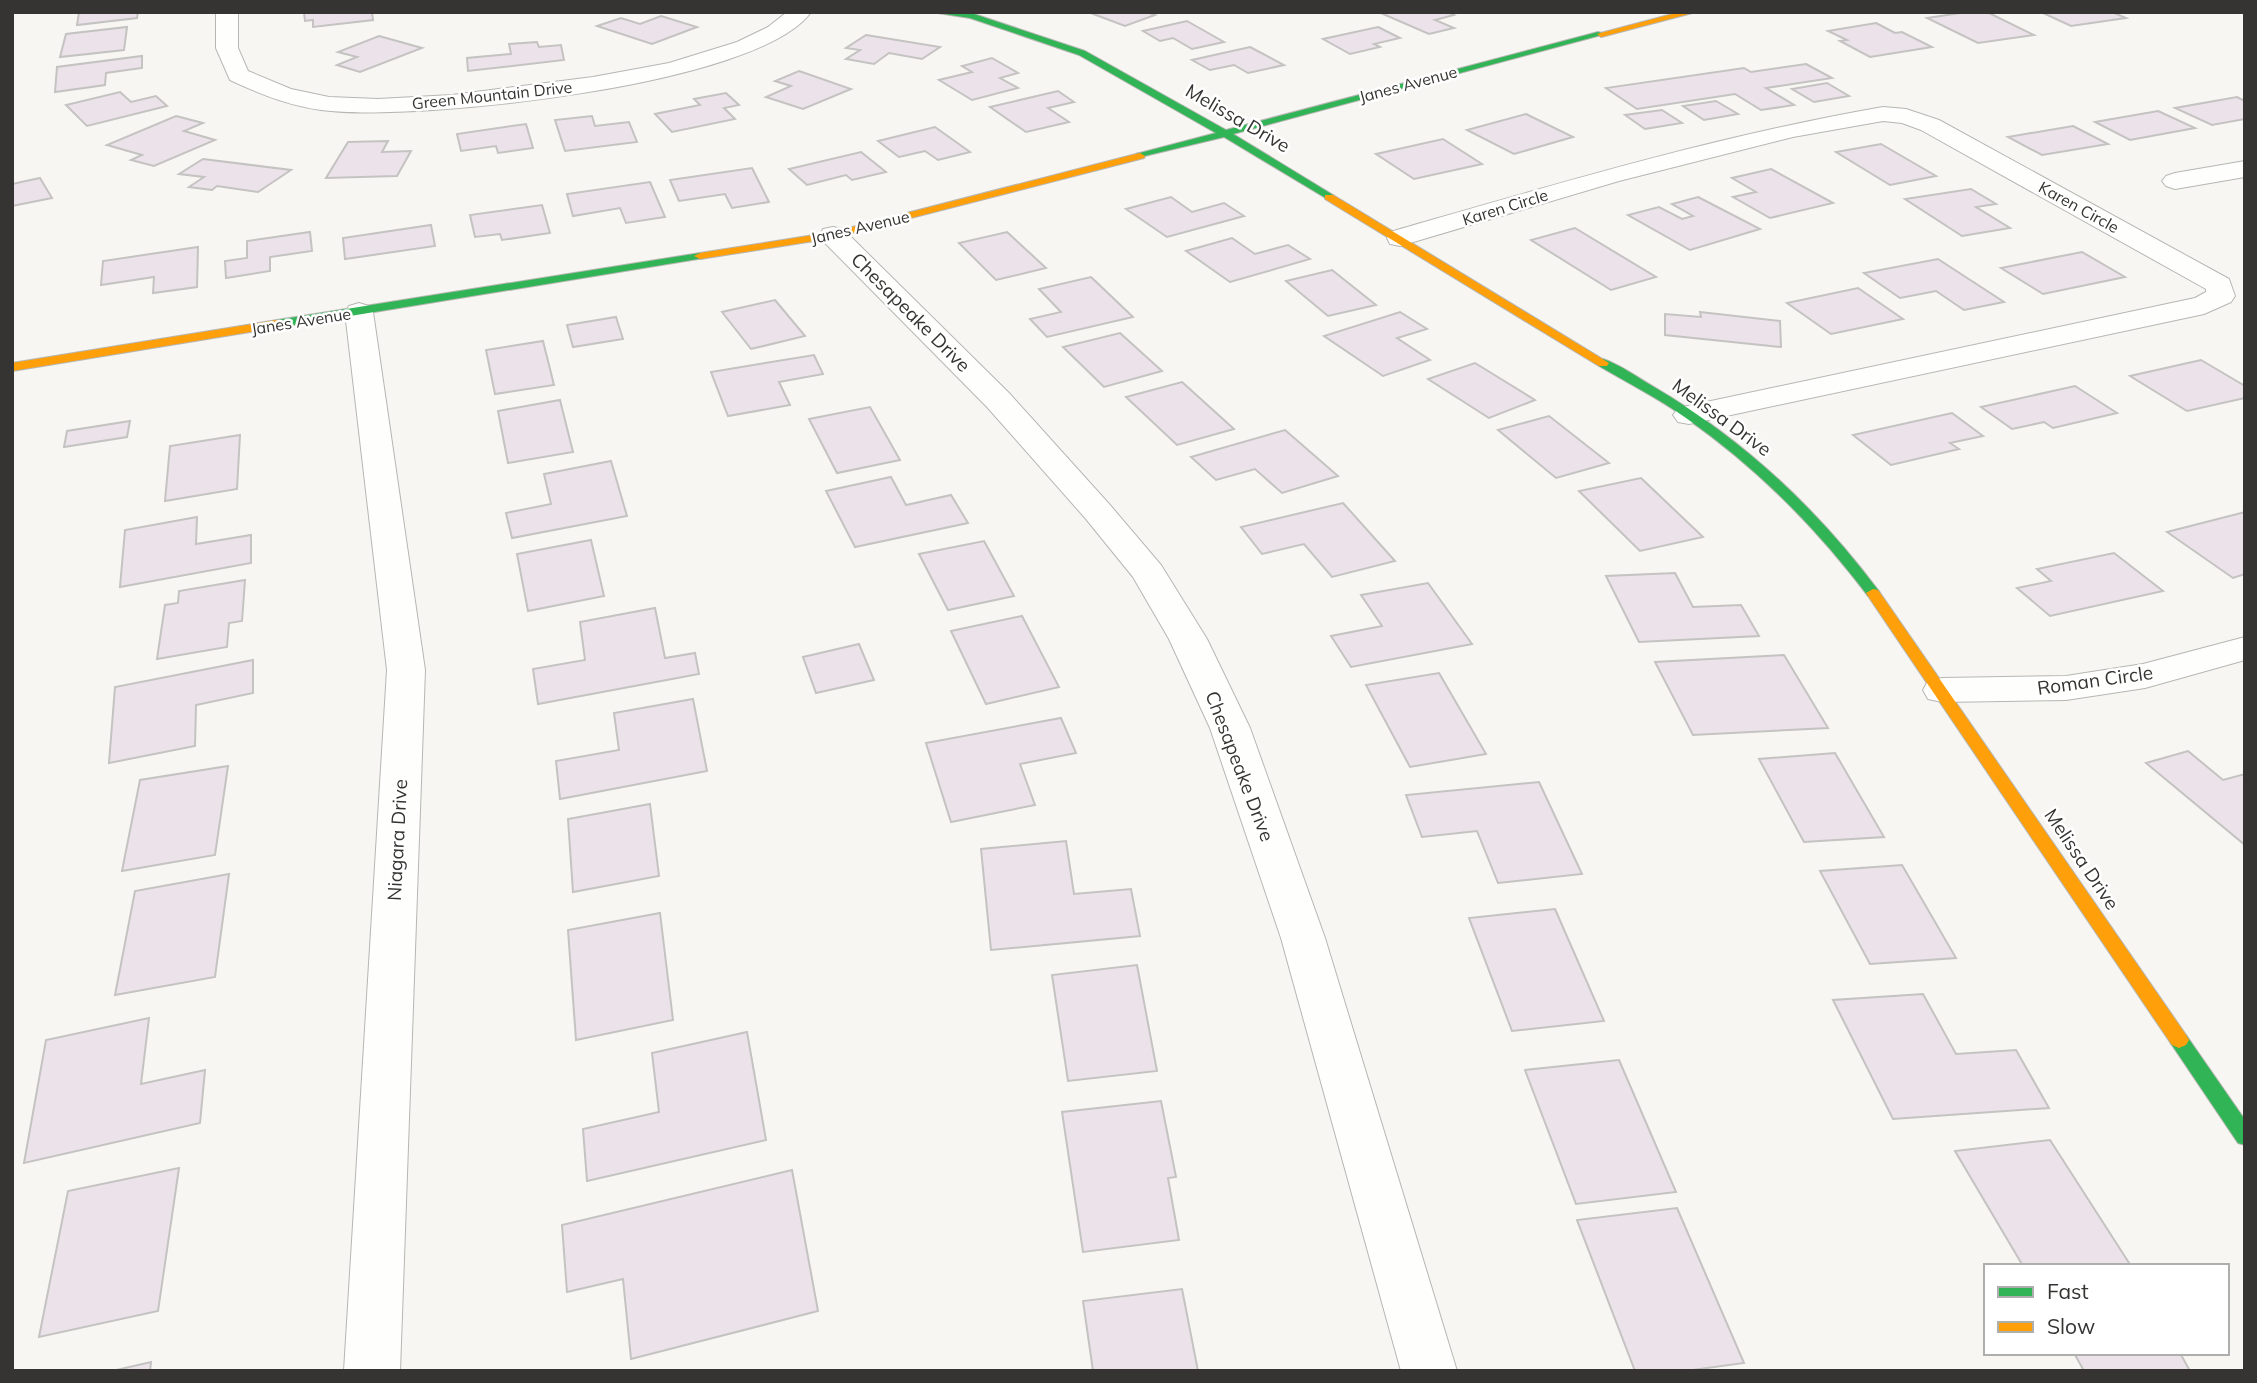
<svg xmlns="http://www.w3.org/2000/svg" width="2257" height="1383" font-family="Mulish,sans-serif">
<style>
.building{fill:#ebe3e9;stroke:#c4c3c2;stroke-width:2}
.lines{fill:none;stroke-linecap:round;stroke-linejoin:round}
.street-casing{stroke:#b6b6b3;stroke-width:2}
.fast-casing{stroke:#b6b6b3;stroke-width:2}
.slow-casing{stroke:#b6b6b3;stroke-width:2}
.street{fill:#fefefd;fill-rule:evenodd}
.fast{fill:#30b455;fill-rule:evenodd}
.slow{fill:#ff9f0a;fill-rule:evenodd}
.labels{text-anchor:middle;stroke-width:5;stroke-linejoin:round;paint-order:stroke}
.far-street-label{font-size:16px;fill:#353432;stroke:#fff}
.street-label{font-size:19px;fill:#353432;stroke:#fff}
</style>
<rect width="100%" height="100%" fill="#f7f6f2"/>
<g class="building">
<polygon points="79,12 138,12 137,18 77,25"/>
<polygon points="304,12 372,12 373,20 313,27 313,20 305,21"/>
<polygon points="1088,12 1147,12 1155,15 1125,26"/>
<polygon points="1392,12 1448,12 1454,15 1435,20 1454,28 1429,34 1383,14"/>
<polygon points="1967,12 1987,12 2034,35 1978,43 1927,18"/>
<polygon points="2041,12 2112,12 2126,18 2071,26"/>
<polygon points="661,16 697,27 652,44 597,26 621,18 640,24"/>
<polygon points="1187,21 1224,42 1192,49 1173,38 1160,41 1143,31"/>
<polygon points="1876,23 1895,33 1902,32 1932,47 1870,57 1840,41 1847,40 1828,31"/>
<polygon points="127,27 124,50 60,57 66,34"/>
<polygon points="1378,27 1400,38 1374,44 1380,47 1350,54 1323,39"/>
<polygon points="866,35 940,47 922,59 889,53 874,64 846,59 860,50 846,48"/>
<polygon points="379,36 422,48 360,72 337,65 357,57 338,52"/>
<polygon points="537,42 539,47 561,45 564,60 468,71 467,58 511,54 509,44"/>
<polygon points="1250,47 1284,65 1248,73 1234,65 1210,70 1192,60"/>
<polygon points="142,56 142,68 106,73 105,85 55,92 57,67"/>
<polygon points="992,58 1018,73 1000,78 1018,88 972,100 939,80 972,72 962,66"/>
<polygon points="1806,64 1832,78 1766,88 1794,105 1761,110 1735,94 1637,109 1606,88 1744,68 1751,72"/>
<polygon points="799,71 851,89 803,109 766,97 791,86 775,81"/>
<polygon points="1827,83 1849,96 1814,102 1792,89"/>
<polygon points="1058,91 1074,102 1048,108 1069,122 1026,132 990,107"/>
<polygon points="120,92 131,102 156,96 167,106 87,126 66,105"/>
<polygon points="726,93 739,105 724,108 735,119 672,132 655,114 700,105 694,99"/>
<polygon points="2237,97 2245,101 2245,119 2212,125 2175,108"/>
<polygon points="1716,101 1738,114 1704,120 1683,106"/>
<polygon points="1662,110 1682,123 1645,129 1625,115"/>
<polygon points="2158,111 2195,128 2130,140 2095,122"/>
<polygon points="1526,114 1573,137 1514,154 1467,130"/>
<polygon points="176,116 203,123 184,131 215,140 154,166 131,160 142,155 107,145"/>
<polygon points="592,116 595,126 629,122 637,142 565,151 555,120"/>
<polygon points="526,124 533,148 498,153 496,146 461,151 457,134"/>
<polygon points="2073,126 2108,144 2042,155 2008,137"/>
<polygon points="935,127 970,152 938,160 925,151 899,157 878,141"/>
<polygon points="1443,139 1482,164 1414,179 1376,154"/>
<polygon points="388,141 382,152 411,151 397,176 326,178 348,142"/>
<polygon points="1881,144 1936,176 1890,185 1836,152"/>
<polygon points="861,152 886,172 852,180 846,175 807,185 789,169"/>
<polygon points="203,159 291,170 258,192 217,186 212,190 189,187 204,177 179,174"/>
<polygon points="752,168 769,202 732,208 725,194 679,201 670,180"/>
<polygon points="1771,169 1833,203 1770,218 1733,197 1756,192 1732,178"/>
<polygon points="40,178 52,198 12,206 12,184"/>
<polygon points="650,182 665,217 626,223 620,208 573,216 567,194"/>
<polygon points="1971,189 1996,204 1976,207 2010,228 1962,236 1905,199"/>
<polygon points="1171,197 1192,212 1224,203 1244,216 1167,237 1126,209"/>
<polygon points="1698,197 1760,229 1690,250 1628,215 1659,207 1682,219 1693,216 1672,204"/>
<polygon points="542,205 550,233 502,240 500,234 475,237 470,215"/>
<polygon points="431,225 435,246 345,259 343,238"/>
<polygon points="1575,228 1656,277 1611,290 1531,240"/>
<polygon points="310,232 312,251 270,257 270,271 226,278 225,261 247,258 247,241"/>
<polygon points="1007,232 1046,268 996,280 959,243"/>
<polygon points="1232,238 1255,254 1288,245 1310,259 1230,282 1186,251"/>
<polygon points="198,247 197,287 153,293 154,277 101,285 103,261"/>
<polygon points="2082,252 2125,277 2043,294 2001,268"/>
<polygon points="1938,259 2004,302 1964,310 1936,291 1900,298 1864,273"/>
<polygon points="1332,270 1376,305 1328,316 1286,281"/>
<polygon points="1091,277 1133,317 1047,337 1030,319 1061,312 1039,289"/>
<polygon points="1858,288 1903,319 1831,334 1787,303"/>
<polygon points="775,300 805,336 751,349 722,312"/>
<polygon points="1400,312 1427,329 1397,338 1430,360 1383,376 1324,336"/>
<polygon points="1700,312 1780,321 1781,347 1665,335 1665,314 1701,317"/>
<polygon points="616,317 623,339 573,347 567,325"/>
<polygon points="1120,333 1162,371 1104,387 1063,347"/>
<polygon points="543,341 554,385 495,394 486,350"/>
<polygon points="814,355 823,374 779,382 790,405 728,416 711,372"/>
<polygon points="2201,360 2245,386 2245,398 2187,411 2130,376"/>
<polygon points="1475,363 1535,400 1489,418 1428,379"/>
<polygon points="1182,382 1234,429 1177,445 1126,397"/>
<polygon points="2075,386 2117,413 2053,428 2044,422 2012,429 1981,407"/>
<polygon points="560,400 573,452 508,463 498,411"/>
<polygon points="870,407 900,460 837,473 809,419"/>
<polygon points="1952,413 1983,436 1950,443 1959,449 1891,465 1853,435"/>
<polygon points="1549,416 1609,463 1556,478 1498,430"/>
<polygon points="130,421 127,437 64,447 67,431"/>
<polygon points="1285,430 1338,476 1282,493 1255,469 1216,480 1191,457"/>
<polygon points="240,435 237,489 165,501 170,446"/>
<polygon points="611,461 627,516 512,538 506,513 551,504 544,474"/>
<polygon points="891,477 906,505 951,495 968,523 855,547 826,491"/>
<polygon points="1641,478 1703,537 1640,551 1579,491"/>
<polygon points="1343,503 1395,561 1332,577 1304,544 1262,554 1241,527"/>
<polygon points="2245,512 2245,574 2233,578 2167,532"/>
<polygon points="197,517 196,544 251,535 251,563 120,587 125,530"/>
<polygon points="591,540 604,596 528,611 517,554"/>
<polygon points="984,541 1014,596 948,610 919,554"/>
<polygon points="2114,553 2163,591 2050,616 2017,588 2051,581 2037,569"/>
<polygon points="1675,573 1693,607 1741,605 1759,636 1639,642 1606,576"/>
<polygon points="245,580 242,621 229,623 227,647 157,659 165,605 178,603 179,591"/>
<polygon points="1428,583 1472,644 1351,667 1331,636 1382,626 1361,595"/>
<polygon points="655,608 665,658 695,653 699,674 538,704 533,669 585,660 580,622"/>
<polygon points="1022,616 1059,687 986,704 951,631"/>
<polygon points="859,644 874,680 816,693 803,657"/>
<polygon points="1784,655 1828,728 1693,735 1655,662"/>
<polygon points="253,660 253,693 196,705 195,746 109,763 115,687"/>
<polygon points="1439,673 1486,754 1410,767 1366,685"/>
<polygon points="693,699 707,771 560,799 556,761 619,750 614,713"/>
<polygon points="1061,718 1076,753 1020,764 1035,805 951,822 926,743"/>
<polygon points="2188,751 2223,780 2245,774 2245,845 2146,763"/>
<polygon points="1835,753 1884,837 1804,842 1759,759"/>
<polygon points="228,766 215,855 122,871 140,780"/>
<polygon points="1539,782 1582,874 1498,883 1477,831 1422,837 1406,795"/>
<polygon points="650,804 659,876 573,892 568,819"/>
<polygon points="1066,841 1074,894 1131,889 1140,936 991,950 981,849"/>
<polygon points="1902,865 1956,958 1870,964 1820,871"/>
<polygon points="229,874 215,977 115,995 135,891"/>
<polygon points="1555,909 1604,1021 1512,1031 1469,918"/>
<polygon points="660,913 673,1020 576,1040 568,930"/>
<polygon points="1137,965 1157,1071 1068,1081 1052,975"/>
<polygon points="1923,994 1956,1054 2016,1050 2049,1108 1893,1119 1833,1000"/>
<polygon points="149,1018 141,1084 205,1070 200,1123 24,1163 46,1040"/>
<polygon points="747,1032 766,1140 587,1181 583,1129 659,1112 652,1053"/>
<polygon points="1619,1060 1676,1192 1576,1204 1525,1070"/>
<polygon points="1161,1101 1176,1177 1168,1178 1179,1240 1083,1252 1062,1112"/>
<polygon points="2050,1140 2131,1266 2023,1266 1955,1151"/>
<polygon points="179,1168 158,1311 39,1337 68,1191"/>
<polygon points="792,1170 818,1311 631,1359 623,1279 567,1292 562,1225"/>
<polygon points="1677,1208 1744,1363 1685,1371 1635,1371 1577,1220"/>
<polygon points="1182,1289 1198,1371 1093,1371 1083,1301"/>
<polygon points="2074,1353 2180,1353 2190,1371 2084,1371"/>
<polygon points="151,1362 150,1371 112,1371"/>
</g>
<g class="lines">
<defs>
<g id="street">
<path d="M216,12H238V48L248,71L291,89L329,97L378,99L452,95L593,77L669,63L737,42L768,27L787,12H811C759,86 421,120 331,111C295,108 262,95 230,80L216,48Z"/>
<path d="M1883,107L1906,109L1939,120L2229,279L2235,296L2231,302L2204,314L1689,424L1678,422L1673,415L1678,408L2195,298L2206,292V289L1921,130L1902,123L1883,121L1793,137L1619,181L1400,246L1390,244L1387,238L1390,232C1553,185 1716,136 1883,107Z"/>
<polygon points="2245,161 2245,177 2175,189 2166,186 2162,181 2166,176 2175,173"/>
<polygon points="833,227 843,229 1009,393 1110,505 1161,565 1207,639 1250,728 1325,938 1457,1371 1401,1371 1281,938 1210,728 1169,639 1133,577 1086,519 987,407 823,241 820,235 823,229"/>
<polygon points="359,303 369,306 373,312 425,670 400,1371 344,1371 387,670 345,312 349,306"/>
<polygon points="2245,637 2245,660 2145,688 2066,700 1942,702 1928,699 1923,690 1928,681 1942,678 2066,676 2143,664"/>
</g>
<g id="fast">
<polygon points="931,12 974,14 1085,51 1226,130 1598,32 1605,34 1233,134 1333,195 1333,199 1329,200 1224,137 1136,158 1136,154 1216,133 1079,55 970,18"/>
<polygon points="700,253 706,256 704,258 277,328 271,324 277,320"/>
<path d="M1603,359C1621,365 1638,378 1654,387C1743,439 1817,509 1878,590L1880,593L1878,596H1868C1816,527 1756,467 1686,418C1658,398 1628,383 1599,366L1597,363Z"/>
<polygon points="2179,1032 2186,1035 2245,1120 2245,1145 2238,1143 2172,1045 2169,1040 2172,1035"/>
</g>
<g id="slow">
<polygon points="1680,12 1696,12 1601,37 1597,34"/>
<polygon points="1140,153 1145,156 1144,158 833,238 700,259 694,256 700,253 833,232"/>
<polygon points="1325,195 1333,195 1609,363 1607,366 1599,366 1325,199"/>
<polygon points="277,320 283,324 281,327 12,371 12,363"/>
<polygon points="1873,589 1878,590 2186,1035 2189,1040 2186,1045 2179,1048 2172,1045 1866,593"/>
</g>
</defs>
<use href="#street" class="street-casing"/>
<use href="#fast" class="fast-casing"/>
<use href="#slow" class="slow-casing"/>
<use href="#street" class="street"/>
<use href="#fast" class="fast"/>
<use href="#slow" class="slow"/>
</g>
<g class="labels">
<g class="far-street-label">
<text transform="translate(1408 84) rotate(-15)" y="6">Janes Avenue</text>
<text transform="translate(492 95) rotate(-6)" y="6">Green Mountain Drive</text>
<text transform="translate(1505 207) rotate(-17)" y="6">Karen Circle</text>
<text transform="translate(2079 207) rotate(29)" y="6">Karen Circle</text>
<text transform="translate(860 227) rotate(-13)" y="6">Janes Avenue</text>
<text transform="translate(301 321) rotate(-9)" y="6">Janes Avenue</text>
</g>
<g class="street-label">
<text transform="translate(1238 118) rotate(30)" y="7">Melissa Drive</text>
<text transform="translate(911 312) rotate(45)" y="7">Chesapeake Drive</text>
<text transform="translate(1722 417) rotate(36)" y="7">Melissa Drive</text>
<text transform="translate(2095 680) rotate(-8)" y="7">Roman Circle</text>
<text transform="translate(1240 766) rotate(69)" y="7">Chesapeake Drive</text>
<text transform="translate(397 840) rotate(-87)" y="7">Niagara Drive</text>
<text transform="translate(2082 859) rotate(56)" y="7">Melissa Drive</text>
</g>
</g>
<rect width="2257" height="1383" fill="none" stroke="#353432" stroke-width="28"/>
<rect x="1984" y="1264" width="245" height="91" fill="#ffffff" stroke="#aeaead" stroke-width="2"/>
<rect x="1998" y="1287" width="35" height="10" fill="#30b455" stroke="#aeaead" stroke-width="2"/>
<text x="2047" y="1299" font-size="21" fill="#353432">Fast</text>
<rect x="1998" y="1322" width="35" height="10" fill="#ff9f0a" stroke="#aeaead" stroke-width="2"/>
<text x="2047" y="1334" font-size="21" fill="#353432">Slow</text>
</svg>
